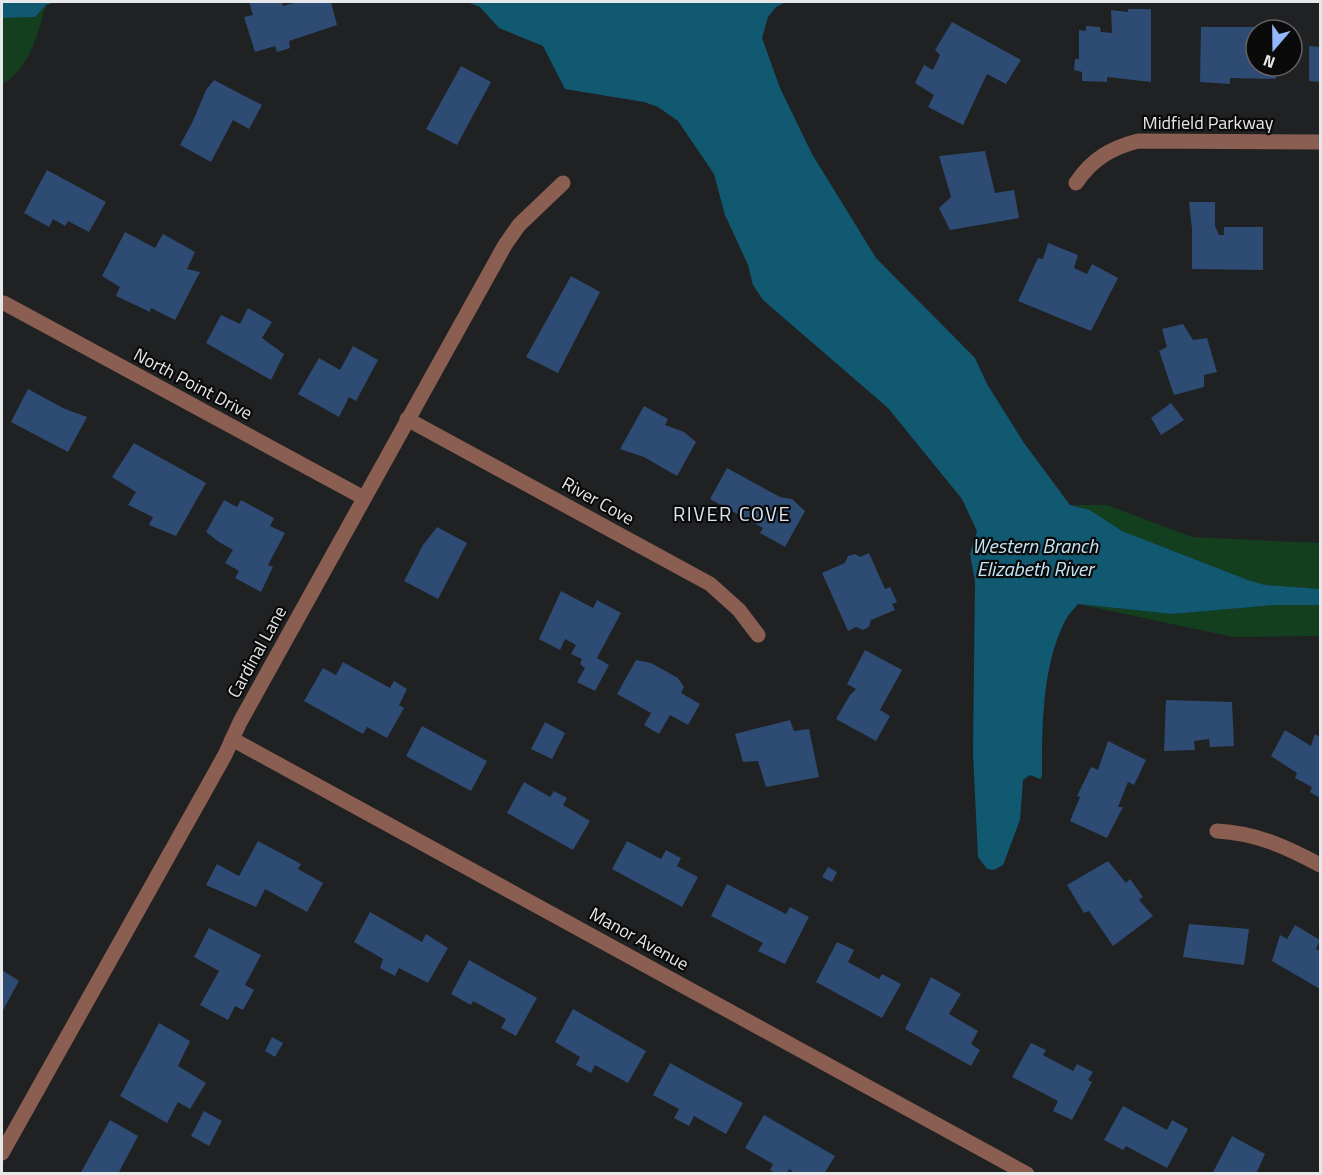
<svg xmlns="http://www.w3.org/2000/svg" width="1322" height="1175" font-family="'Titillium Web',sans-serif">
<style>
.green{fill:#143f1f}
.water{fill:#115971}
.building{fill:#2e4b74}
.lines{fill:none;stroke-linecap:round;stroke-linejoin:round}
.minor{stroke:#8a5e50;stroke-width:15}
.labels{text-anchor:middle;stroke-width:4.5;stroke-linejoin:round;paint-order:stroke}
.street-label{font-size:18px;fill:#e6e7e9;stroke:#0a0a0b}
.neighbourhood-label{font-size:20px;letter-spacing:1.5px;fill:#dde5f2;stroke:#0a0a0b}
.water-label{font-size:20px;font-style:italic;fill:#c2e5f5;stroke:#0a0a0b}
</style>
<rect width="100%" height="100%" fill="#1f2123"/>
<g class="green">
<path d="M46,5C38,33 30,69 2,84V18L35,17Z"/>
<polygon points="1070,505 1107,505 1192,537 1320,543 1320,589 1265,585 1248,580 1122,531 1090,510"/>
<polygon points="1078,604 1172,614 1275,605 1320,605 1320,636 1233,637"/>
</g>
<g class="water">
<polygon points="2,2 55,2 46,5 35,17 2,18"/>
<path d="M467,2H786L776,7L768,17L762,38L780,88L812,154L876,258L975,358L987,384L1024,443L1070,505L1090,510L1122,531L1248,580L1265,585L1320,589V605H1275L1172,614L1078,604C1073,610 1067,616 1064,623C1042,668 1042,727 1042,776L1040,779L1030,775L1023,780L1020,820L1003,865L994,870L987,869L978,857L973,754L975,581L970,554L977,531L962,499L888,408L763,300L753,285L748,265L725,215L714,174L678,121L658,107L644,102L565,89L543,46L499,28L480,7Z"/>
</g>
<g class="building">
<polygon points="249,2 282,2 283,6 297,2 331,2 337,25 289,41 290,48 277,52 275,46 255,52 244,17 253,15"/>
<polygon points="1128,9 1151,9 1151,82 1107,77 1107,82 1082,81 1082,72 1074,70 1075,59 1079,59 1079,30 1086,31 1086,26 1100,27 1101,32 1112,33 1111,10 1128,12"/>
<polygon points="952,22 1021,60 1006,84 987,74 963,125 928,107 934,95 915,83 924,65 933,70 940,55 935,50"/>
<polygon points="1201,27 1277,27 1277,30 1256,30 1256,66 1276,66 1276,79 1230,78 1230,84 1200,82"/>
<polygon points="1309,46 1320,47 1320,82 1309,81"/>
<polygon points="461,66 491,82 457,145 426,129"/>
<polygon points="214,80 262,105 249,129 233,120 211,162 180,145 193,121 206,90"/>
<polygon points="985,151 995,193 1014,190 1019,218 950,230 939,208 951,197 939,156"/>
<polygon points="47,170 106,202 89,232 68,221 65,226 53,219 49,227 24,213"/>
<polygon points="1189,202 1215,202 1215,226 1219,235 1224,235 1224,227 1263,227 1263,270 1192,269 1192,229"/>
<polygon points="125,232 155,248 163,234 195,252 187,269 200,272 175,320 151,308 150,312 116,296 120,287 102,276"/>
<polygon points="1048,243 1078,255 1074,268 1087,274 1092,264 1118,278 1091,331 1018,301 1038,258 1043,259"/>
<polygon points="571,276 600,292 558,373 526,357"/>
<polygon points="248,308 272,322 262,338 284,354 271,380 206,343 221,315 240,324"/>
<polygon points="1183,324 1193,340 1207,338 1217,372 1204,375 1204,387 1174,395 1159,351 1167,347 1162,329"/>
<polygon points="353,346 378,360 356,401 349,397 339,417 298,394 319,358 340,370"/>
<polygon points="28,389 65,409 87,417 68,452 11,422"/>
<polygon points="1171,403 1184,420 1161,435 1151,418"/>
<polygon points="644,406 668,419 665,425 684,432 696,442 677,476 644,457 620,449"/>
<polygon points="134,443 206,483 176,536 149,525 153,517 128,505 136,492 112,477"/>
<polygon points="727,468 780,497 792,499 805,511 785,547 760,533 763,528 710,499"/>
<polygon points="224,500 237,507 241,500 274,518 270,526 285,533 268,565 273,567 261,592 235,578 239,571 225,563 233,550 219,542 206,532"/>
<polygon points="437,527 467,543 438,599 404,581 423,545"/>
<polygon points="869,553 885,589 890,587 897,602 892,604 895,610 871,620 869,627 863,630 856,627 848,631 822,573 845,563 848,556 855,554 860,557"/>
<polygon points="561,591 593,608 597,600 621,613 597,658 609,665 595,691 577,682 585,668 580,664 582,659 571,654 576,645 565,639 560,650 539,639"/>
<polygon points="865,650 902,670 880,710 890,716 876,741 836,719 850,695 856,689 847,684"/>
<polygon points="636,660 651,663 678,678 684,687 681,693 700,704 688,725 670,715 659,734 644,725 651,713 617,694"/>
<polygon points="343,662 390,688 394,681 407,689 399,705 404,708 387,738 367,727 363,734 304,701 323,668 336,675"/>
<polygon points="1166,700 1232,702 1234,746 1210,747 1209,739 1194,741 1195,750 1164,751"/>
<polygon points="790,720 794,731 809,729 819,777 766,787 758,761 743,762 735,734"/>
<polygon points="545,722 565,733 552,759 531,749"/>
<polygon points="422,726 487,761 471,791 406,756"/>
<polygon points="1285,730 1311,746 1315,734 1320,737 1320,798 1310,792 1312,787 1295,778 1297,773 1271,756"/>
<polygon points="1108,741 1146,760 1134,785 1128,782 1118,807 1123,807 1107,838 1070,821 1080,797 1077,796 1091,767 1098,770"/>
<polygon points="524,782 550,797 554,791 567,798 563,805 590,821 573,850 507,813"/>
<polygon points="258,841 301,864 298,869 323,883 307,912 265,889 256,907 206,885 217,864 239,876"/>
<polygon points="627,841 661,859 666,850 681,858 677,866 698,877 682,907 612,869"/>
<polygon points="1108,861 1126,883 1130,879 1143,897 1139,900 1153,916 1113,946 1089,911 1084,913 1067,885"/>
<polygon points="828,867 837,872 832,882 822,877"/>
<polygon points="727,884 786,914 790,907 809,917 785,964 758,951 763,943 711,916"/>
<polygon points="370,912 422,942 426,934 448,948 428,983 399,968 395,976 380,968 383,959 354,942"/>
<polygon points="1189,924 1249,929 1244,965 1183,957"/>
<polygon points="1295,925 1320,940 1316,949 1320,951 1320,989 1272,961 1280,935 1287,939"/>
<polygon points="209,928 261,955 245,985 254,990 243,1010 235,1006 228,1020 200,1005 219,971 194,957"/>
<polygon points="837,942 854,950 848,962 879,979 882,974 901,984 882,1018 816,982"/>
<polygon points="469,960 537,998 516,1036 501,1028 506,1019 473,1001 471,1005 451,994"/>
<polygon points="2,970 19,981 2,1012"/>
<polygon points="931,977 961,994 949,1014 978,1031 971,1044 980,1050 971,1066 905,1029"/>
<polygon points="573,1009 646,1051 628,1083 595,1065 591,1073 576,1065 580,1057 555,1042"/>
<polygon points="159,1023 190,1041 178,1066 206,1083 190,1109 178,1102 167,1123 120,1096"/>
<polygon points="272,1037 283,1043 275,1057 265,1051"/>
<polygon points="1031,1043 1046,1050 1043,1055 1073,1071 1077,1064 1093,1072 1088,1080 1092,1082 1072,1120 1053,1111 1058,1101 1012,1077"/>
<polygon points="670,1063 743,1103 726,1134 694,1116 689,1126 674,1118 679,1109 653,1095"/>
<polygon points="1123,1106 1167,1130 1172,1120 1188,1129 1167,1168 1126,1146 1123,1150 1104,1140"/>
<polygon points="204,1111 222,1121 209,1146 191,1136"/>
<polygon points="764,1115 835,1156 824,1174 796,1174 789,1169 787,1174 776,1174 770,1170 773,1164 745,1148"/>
<polygon points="110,1120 138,1136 118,1174 80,1174"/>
<polygon points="1232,1136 1265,1154 1256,1174 1212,1174"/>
</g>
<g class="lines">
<g class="minor">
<path d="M1076,183C1092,159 1111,148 1138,141L1320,142"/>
<polyline points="4,303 364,498"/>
<polyline points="407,419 710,584 739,610 758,635"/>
<polyline points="232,739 1027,1174"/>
<path d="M1217,831C1256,833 1287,847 1320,865"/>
<polyline points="2,1153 225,755 240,722 505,245 519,225 563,183"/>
</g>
</g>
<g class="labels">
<g class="street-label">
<text x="1208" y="129">Midfield Parkway</text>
<text transform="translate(193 384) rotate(28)" y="6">North Point Drive</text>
<text transform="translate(598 501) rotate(29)" y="6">River Cove</text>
<text transform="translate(257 652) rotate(-61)" y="6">Cardinal Lane</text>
<text transform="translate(639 939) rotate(29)" y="6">Manor Avenue</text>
</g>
<g class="neighbourhood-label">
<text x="732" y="521">RIVER COVE</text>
</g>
<g class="water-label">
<text x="1035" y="553">Western Branch<tspan x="1035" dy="23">Elizabeth River</tspan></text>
</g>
</g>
<rect width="1322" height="1175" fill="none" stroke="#e6e7e9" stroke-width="6"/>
<g transform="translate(1274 48) rotate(200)"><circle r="28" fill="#0a0a0b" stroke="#626264" stroke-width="1.5"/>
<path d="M0-4.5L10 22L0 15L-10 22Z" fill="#92b7fd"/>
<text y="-9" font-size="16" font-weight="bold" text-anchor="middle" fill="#e6e7e9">N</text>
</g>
</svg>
